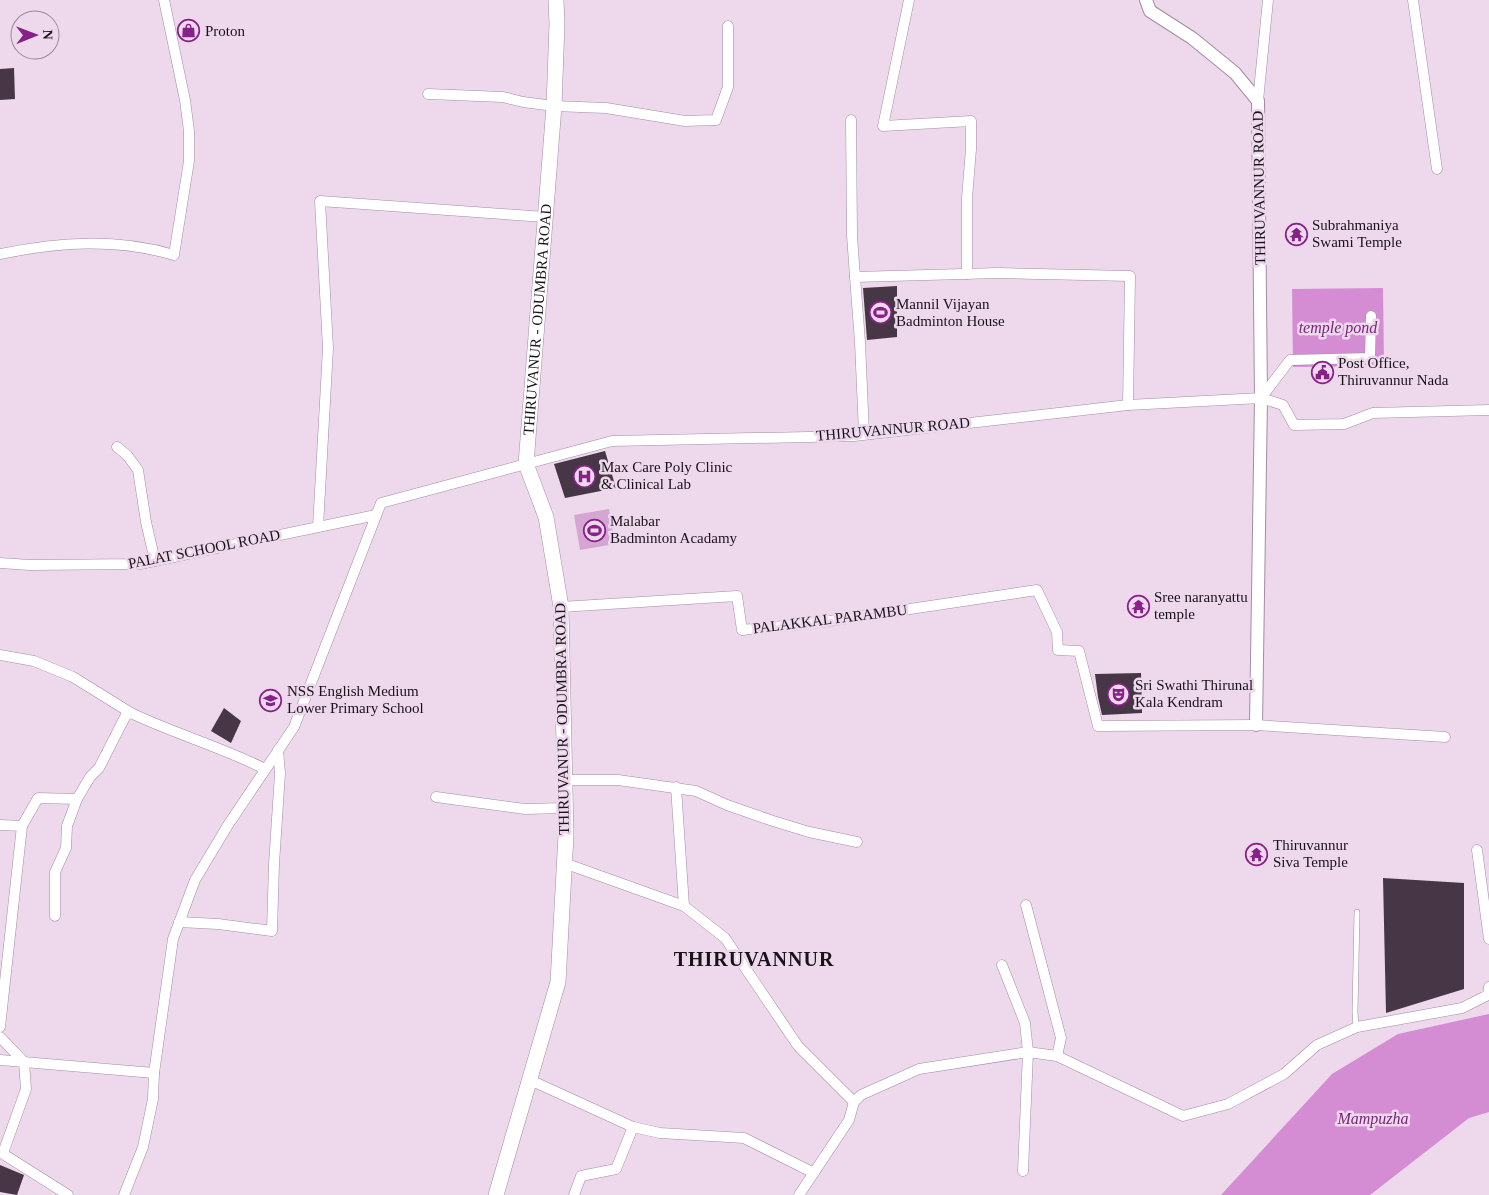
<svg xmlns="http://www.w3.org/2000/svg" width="1489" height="1195" font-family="Georgia,serif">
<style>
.green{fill:#d5a6d3}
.water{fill:#d48cd2}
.building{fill:#473646}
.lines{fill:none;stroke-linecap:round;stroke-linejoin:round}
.service-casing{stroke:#a18ea0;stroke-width:6}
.minor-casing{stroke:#a18ea0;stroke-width:11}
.tertiary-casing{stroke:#a18ea0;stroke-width:14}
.secondary-casing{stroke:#a18ea0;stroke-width:16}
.service{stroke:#fff;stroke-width:5}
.minor{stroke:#fff;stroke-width:10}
.tertiary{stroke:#fff;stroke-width:12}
.secondary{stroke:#fff;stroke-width:15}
.labels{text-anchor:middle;stroke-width:5;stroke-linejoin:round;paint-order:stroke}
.poi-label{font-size:15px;fill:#191219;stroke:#edd8ec;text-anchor:start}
.street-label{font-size:15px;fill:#191219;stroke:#edd8ec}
.water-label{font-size:16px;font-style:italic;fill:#782479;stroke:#edd8ec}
.district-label{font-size:20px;font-weight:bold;letter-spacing:1px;fill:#191219;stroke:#edd8ec}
</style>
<rect width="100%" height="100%" fill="#edd8ec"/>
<polygon class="green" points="609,509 615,544 580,550 574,515"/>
<g class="water">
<polygon points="1383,288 1384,366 1293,367 1292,289"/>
<polygon points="1489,1014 1489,1112 1469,1118 1370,1195 1221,1195 1332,1074 1398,1034"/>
</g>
<g class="building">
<polygon points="14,68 15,99 0,100 0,69"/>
<polygon points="897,286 897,337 867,340 863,288"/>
<polygon points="605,451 616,488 565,498 554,464"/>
<polygon points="1141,673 1142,713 1102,715 1098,697 1095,674"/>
<polygon points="224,708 241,721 231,743 211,731"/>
<polygon points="1383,878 1464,883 1464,989 1386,1013"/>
<polygon points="0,1165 24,1175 17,1195 0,1192"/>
</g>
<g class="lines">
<defs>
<polyline id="service" points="1356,1027 1355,1012 1357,912"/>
<g id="minor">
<polyline points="909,0 883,126 971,121 971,149 967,198 967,274"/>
<polyline points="1413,0 1437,169"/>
<polyline points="428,94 503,97 523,102 554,106 606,108 685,121 716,120 728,87 728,26"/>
<polyline points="1258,101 1268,0"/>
<polyline points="851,120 852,235 855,277"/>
<path d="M0,254C59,242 116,238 174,255L189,161V131L185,100L164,0"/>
<polyline points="1261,398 1290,360 1370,358 1371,316"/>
<polyline points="864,434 860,342 855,277 998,273 1130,276 1128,405"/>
<polyline points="117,447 127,455 138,470 146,522 155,561"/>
<polyline points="318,527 328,348 320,201 545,217"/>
<polyline points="0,563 30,565 140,564 376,515"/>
<polyline points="561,607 737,596 742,630 823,622 1037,590 1057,632 1058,650 1079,651 1098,726 1256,725 1445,737"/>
<polyline points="0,655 34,661 73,677 131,713"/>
<polyline points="563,780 618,780 696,791 727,805 773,821 809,832 857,842"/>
<polyline points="676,787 684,906 725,938 798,1046 854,1102"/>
<polyline points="436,797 525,809 564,808"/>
<polyline points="0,825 22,826 38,798 77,799"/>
<polyline points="1477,850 1489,939"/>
<polyline points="564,863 684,906"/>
<polyline points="1026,905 1061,1038 1057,1056"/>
<path d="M55,916V872L66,848L67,826L77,799L90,777L99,768L126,715L131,713C175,734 222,747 265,769"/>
<polyline points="179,922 218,924 272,931 274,864 280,773 278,750"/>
<polyline points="1002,965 1025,1023 1028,1052 1023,1171"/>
<polyline points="0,1027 22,826"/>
<polyline points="0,1037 24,1062 26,1089 3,1153"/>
<polyline points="0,1060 154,1073"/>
<polyline points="530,1080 633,1127 660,1133 744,1138 814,1173"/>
<polyline points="0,1152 68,1195"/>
<polyline points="124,1195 143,1147 153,1099 154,1073 173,939 195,880 228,825 294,727 381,503 612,441 854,436 1128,405 1261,398 1283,405 1294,425 1344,424 1373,413 1489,410"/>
<polyline points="574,1195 581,1176 616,1169 633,1127"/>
<polyline points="799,1195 849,1120 854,1102 861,1095 919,1069 1028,1052 1057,1056 1183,1116 1228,1104 1284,1074 1317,1045 1357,1027 1462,1008 1488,995 1489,987"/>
</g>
<polyline id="tertiary" points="1146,0 1150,11 1192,38 1235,73 1258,101 1261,398 1256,725"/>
<g id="secondary">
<path id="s1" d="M496,1195L558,982L566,835L561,607L546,517L526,464L554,106L557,24L556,0"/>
</g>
</defs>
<use href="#service" class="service-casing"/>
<use href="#minor" class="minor-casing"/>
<use href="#tertiary" class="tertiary-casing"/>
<use href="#secondary" class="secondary-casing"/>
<use href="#service" class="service"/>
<use href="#minor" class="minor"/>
<use href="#tertiary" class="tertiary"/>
<use href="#secondary" class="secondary"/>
</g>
<defs>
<symbol id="shop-ring" viewBox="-11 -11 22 22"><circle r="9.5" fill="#edd8ec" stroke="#872188" stroke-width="1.5"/><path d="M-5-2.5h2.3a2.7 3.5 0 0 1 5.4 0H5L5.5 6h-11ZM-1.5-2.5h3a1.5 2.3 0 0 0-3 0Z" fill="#872188"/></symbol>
<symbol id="temple-ring" viewBox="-11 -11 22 22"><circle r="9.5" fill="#edd8ec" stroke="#872188" stroke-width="1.5"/><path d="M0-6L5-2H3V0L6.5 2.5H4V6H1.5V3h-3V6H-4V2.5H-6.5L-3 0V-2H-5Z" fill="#872188"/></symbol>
<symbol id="stadium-ring" viewBox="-11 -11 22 22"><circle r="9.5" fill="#edd8ec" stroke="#872188" stroke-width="1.5"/><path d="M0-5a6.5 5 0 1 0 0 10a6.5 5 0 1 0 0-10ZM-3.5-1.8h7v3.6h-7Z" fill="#872188"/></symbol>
<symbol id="civic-ring" viewBox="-11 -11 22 22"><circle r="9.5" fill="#edd8ec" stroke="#872188" stroke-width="1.5"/><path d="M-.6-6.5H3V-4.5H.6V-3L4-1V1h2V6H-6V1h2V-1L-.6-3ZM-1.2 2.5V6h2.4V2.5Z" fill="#872188"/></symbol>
<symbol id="hospital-ring" viewBox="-11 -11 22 22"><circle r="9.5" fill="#edd8ec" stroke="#872188" stroke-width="1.5"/><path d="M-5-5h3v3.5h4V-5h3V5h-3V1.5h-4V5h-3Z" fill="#872188"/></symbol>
<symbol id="theatre-ring" viewBox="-11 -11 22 22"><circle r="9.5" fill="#edd8ec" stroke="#872188" stroke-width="1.5"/><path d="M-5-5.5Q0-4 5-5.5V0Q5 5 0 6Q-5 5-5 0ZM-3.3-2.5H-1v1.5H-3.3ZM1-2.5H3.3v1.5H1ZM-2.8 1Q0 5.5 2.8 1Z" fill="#872188"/></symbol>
<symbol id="school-ring" viewBox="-11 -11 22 22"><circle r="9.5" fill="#edd8ec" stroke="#872188" stroke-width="1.5"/><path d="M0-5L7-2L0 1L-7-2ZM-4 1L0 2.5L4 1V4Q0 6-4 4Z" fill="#872188"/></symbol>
</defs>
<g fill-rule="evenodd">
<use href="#shop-ring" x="176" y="18" width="25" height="25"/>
<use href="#temple-ring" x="1284" y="222" width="25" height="25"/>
<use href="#stadium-ring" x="868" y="300" width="25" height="25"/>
<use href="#civic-ring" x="1310" y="360" width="25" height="25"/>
<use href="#hospital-ring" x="572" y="464" width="25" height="25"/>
<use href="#stadium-ring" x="582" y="518" width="25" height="25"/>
<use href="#temple-ring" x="1126" y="594" width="25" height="25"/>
<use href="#theatre-ring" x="1106" y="682" width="25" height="25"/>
<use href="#school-ring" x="258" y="688" width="25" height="25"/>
<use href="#temple-ring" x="1244" y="842" width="25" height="25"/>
</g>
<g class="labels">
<g class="poi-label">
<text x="205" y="36">Proton</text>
<text x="1312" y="230">Subrahmaniya<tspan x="1312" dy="17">Swami Temple</tspan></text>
<text x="896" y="309">Mannil Vijayan<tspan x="896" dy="17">Badminton House</tspan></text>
<text x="1338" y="368">Post Office,<tspan x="1338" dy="17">Thiruvannur Nada</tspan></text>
<text x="601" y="472">Max Care Poly Clinic<tspan x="601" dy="17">&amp; Clinical Lab</tspan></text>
<text x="610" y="526">Malabar<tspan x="610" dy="17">Badminton Acadamy</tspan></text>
<text x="1154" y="602">Sree naranyattu<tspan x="1154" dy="17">temple</tspan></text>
<text x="1135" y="690">Sri Swathi Thirunal<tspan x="1135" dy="17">Kala Kendram</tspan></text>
<text x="287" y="696">NSS English Medium<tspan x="287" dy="17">Lower Primary School</tspan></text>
<text x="1273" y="850">Thiruvannur<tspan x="1273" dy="17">Siva Temple</tspan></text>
</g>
<g class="street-label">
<text transform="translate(1259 188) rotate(-91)" y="5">THIRUVANNUR ROAD</text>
<text dy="5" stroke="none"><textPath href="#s1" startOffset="890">THIRUVANUR - ODUMBRA ROAD</textPath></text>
<text transform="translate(893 429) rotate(-5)" y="5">THIRUVANNUR ROAD</text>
<text transform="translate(204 549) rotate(-11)" y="5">PALAT SCHOOL ROAD</text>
<text transform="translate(830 619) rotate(-7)" y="5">PALAKKAL PARAMBU</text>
<text transform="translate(562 719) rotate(-91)" y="5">THIRUVANUR - ODUMBRA ROAD</text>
</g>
<g class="water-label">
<text x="1338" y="333">temple pond</text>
<text x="1373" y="1124">Mampuzha</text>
</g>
<g class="district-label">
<text x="754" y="966">THIRUVANNUR</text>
</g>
</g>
<g transform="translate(35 35) rotate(89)"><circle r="24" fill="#edd8ec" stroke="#988998"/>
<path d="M0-4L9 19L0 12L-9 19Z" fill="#872188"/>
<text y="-8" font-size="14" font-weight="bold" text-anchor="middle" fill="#191219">N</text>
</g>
</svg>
